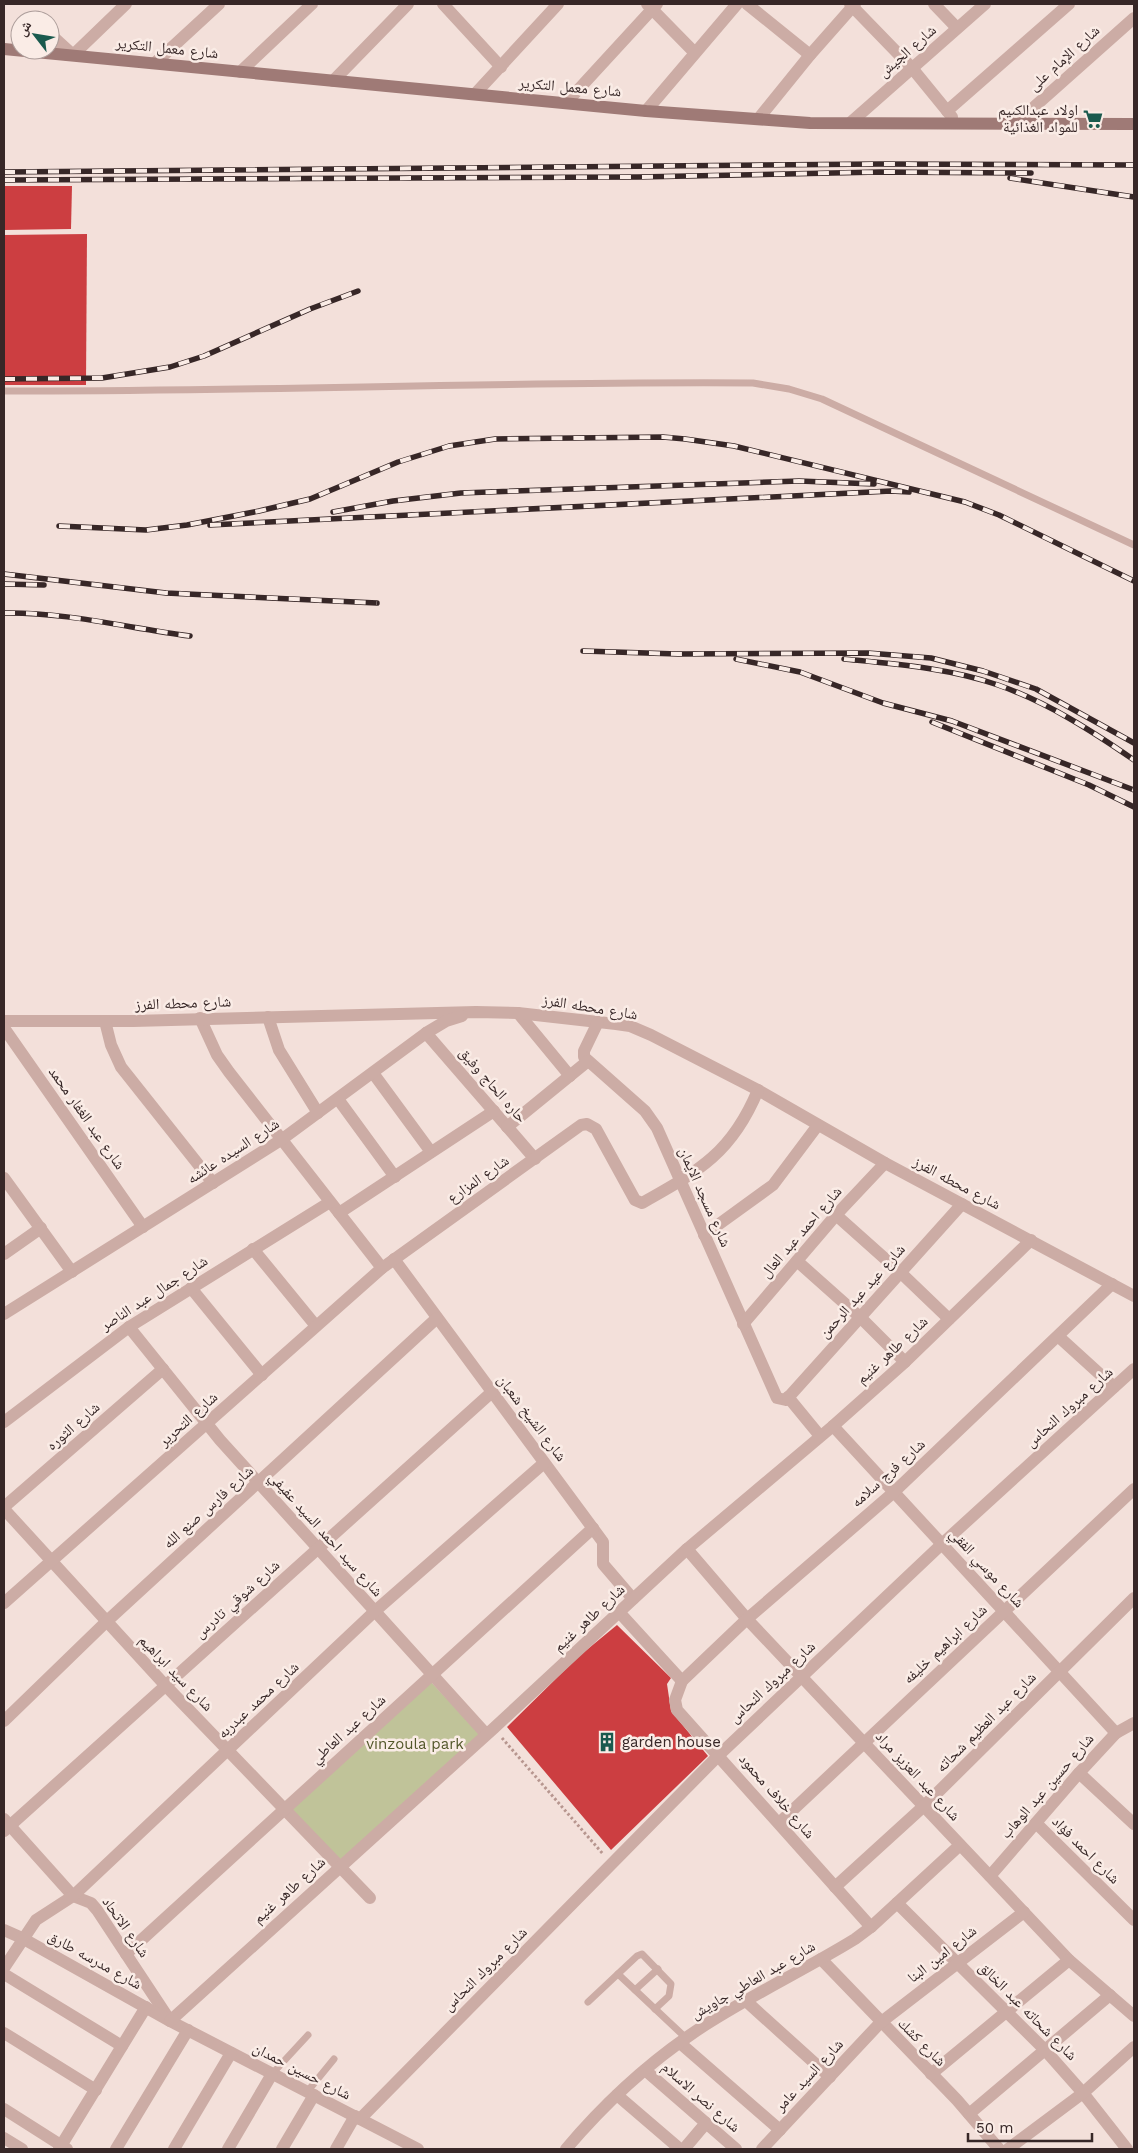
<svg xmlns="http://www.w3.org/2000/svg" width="1138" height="2153" font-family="'Work Sans','Noto Naskh Arabic',sans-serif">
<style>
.green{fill:#c0c399}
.building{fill:#cc3e41}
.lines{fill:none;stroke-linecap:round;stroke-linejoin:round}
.path{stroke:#b7968f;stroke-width:3;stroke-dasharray:2.5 2.5;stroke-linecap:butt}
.lane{stroke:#ccaca5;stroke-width:7}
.street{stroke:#ccaca5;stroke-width:12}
.secondary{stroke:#9f7a76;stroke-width:12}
.rail-casing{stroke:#372727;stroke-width:5.5}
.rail{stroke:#faece6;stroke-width:4;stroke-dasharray:11;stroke-linecap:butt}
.labels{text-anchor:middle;stroke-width:5;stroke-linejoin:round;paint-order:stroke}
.street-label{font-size:15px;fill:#372727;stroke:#faece6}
.poi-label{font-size:15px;fill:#372727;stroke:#faece6;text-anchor:end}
.park-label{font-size:15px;fill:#525629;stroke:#faece6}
</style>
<rect width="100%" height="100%" fill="#f3e0da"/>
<polygon class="green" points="429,1680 481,1735 340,1863 288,1809"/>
<g class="building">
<polygon points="4,186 72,186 71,229 4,230"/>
<polygon points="87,234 86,385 4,385 4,235"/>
<polygon points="617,1625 671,1678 667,1684 671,1711 708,1756 611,1850 507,1727 578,1657"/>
</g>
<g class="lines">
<polyline class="path" points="502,1738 603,1854"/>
<g class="lane">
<path d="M4,391C254,392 503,381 753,383L789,389L822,399L1134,545"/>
<polyline points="618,1974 686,2038"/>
<polyline points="635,1990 658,1969"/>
<polyline points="588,2002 637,1956 642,1954 671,1984 669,1996 655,2009"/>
<polyline points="272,2074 308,2035"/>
<polyline points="307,2092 334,2059"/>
</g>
<g class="street">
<polyline points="443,4 501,67"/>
<polyline points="647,4 695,53"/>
<polyline points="747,4 810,55"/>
<polyline points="850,4 912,68 952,117"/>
<polyline points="934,4 957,28"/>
<polyline points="50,34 73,55"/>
<polyline points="67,55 73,55 126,4"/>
<polyline points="155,63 219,4"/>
<polyline points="240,72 312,4"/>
<polyline points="333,81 408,4"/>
<polyline points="475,94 558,4"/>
<polyline points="566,103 657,4"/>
<polyline points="646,111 737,4"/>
<polyline points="947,111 1069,4"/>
<polyline points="759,118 810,55 855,4"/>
<polyline points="850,123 985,4"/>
<polyline points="1016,123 1134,18"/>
<polyline points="518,1013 570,1076"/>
<polyline points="268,1017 279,1050 318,1113"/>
<polyline points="200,1018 217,1055 229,1072 382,1268"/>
<polyline points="4,1021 133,1021 476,1012 518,1013 616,1024 630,1026 651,1035 758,1090 885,1163 1134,1296"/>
<polyline points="105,1021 111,1045 121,1067 213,1183"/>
<polyline points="598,1022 584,1051 584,1057 645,1111 657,1128 777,1398 786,1400 962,1204"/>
<polyline points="4,1028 143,1227"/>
<polyline points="426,1033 535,1159"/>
<polyline points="373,1073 431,1152"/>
<polyline points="338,1099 395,1177"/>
<polyline points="507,1127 588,1061"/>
<polyline points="4,1178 72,1272"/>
<polyline points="339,1213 494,1111"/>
<polyline points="836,1215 901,1273 949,1319"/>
<polyline points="704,1235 773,1185 818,1125"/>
<polyline points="253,1249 316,1326"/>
<polyline points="4,1254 41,1228"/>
<polyline points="394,1259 603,1542 603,1564 633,1599"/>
<polyline points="797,1261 861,1318 905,1362"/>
<polyline points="191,1288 262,1375"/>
<polyline points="4,1314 281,1140 426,1033 446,1021 462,1016"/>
<polyline points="743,1324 836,1215 885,1163"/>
<polyline points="129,1327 220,1440 486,1734"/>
<polyline points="1059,1337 1114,1387"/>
<polyline points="788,1397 820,1436"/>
<polyline points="4,1422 129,1327 330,1202"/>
<polyline points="833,1426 1116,1733"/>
<polyline points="4,1507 163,1369"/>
<polyline points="4,1509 165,1685 370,1898"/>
<polyline points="687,1549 747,1619 1069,1960 1134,2016"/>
<path d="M4,1603L382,1268L581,1125L587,1124L596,1129L635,1200L642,1203C699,1171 732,1153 758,1090"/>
<polyline points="619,1612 682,1681"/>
<polyline points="4,1721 106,1622 437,1318"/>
<polyline points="1079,1773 1134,1824"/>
<polyline points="4,1819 73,1896 91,1903 97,1910 169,2019"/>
<polyline points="779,1823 1134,1489"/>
<polyline points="1036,1823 1134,1920"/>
<polyline points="4,1831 492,1392"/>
<polyline points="990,1876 1079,1773 1116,1733 1134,1723"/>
<polyline points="835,1887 924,1806 1134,1598"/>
<polyline points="897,1903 1045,2050 1083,2093 1127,2149"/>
<polyline points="871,1927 677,1710 675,1700 682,1681 747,1619 894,1492 1112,1284"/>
<polyline points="4,1930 22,1938 170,2021 418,2149"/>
<polyline points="126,1954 593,1528"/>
<polyline points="821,1959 957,2100 999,2149"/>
<polyline points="4,1968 36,1920 73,1896 374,1612 544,1463"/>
<polyline points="4,1974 122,2046"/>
<polyline points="746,2001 830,2077"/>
<polyline points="170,2021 494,1728 687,1549 833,1426 905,1362 1031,1240"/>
<polyline points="4,2033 96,2090"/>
<polyline points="680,2043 780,2130"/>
<polyline points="645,2070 736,2149"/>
<polyline points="931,2074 1069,1960"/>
<polyline points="617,2095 680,2149"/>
<polyline points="4,2109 67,2149"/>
<polyline points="969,2114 1110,1995"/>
<polyline points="360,2119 719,1755 943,1543 1134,1369"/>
<polyline points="4,2138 22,2149"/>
<polyline points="59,2149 146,2007"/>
<polyline points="116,2149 188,2030"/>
<polyline points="174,2149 231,2053"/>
<polyline points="228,2149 272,2074"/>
<polyline points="282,2149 314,2095"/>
<polyline points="336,2149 355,2116"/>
<path d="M566,2149C604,2104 647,2064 696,2031C747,1997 803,1971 855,1939L871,1927L960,1845"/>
<polyline points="684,2149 706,2123"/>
<polyline points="762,2149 880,2023 1024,1912"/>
<polyline points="1008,2149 1083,2093 1134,2047"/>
</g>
<polyline class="secondary" points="4,49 646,111 810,123 1134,124"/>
<defs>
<g id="rail">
<polyline points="4,172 880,164 1134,165"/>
<polyline points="1010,178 1134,197"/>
<polyline points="4,180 638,177 880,172 1031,173"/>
<polyline points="4,379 102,378 170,367 204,356 310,309 358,291"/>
<polyline points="333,512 393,501 461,493 799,481 874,484"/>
<polyline points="210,525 891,491 909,492"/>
<polyline points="59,526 146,530 187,525 259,511 310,499 398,462 449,446 495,439 663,437 685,439 734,446 965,502 999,515 1134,581"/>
<polyline points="4,574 166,593 377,603"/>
<polyline points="4,584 44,585"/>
<path d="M4,613C66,612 128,628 190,636"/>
<polyline points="583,651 678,654 868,653 931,658 983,671 1036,689 1134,743"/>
<polyline points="736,659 800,672 883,703 952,721 1134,790"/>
<path d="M844,659C895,664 949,668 998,685C1047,702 1092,731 1134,760"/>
<polyline points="932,722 1089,785 1134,807"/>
</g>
</defs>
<use href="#rail" class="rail-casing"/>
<use href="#rail" class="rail"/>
</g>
<defs>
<symbol id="supermarket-bare" viewBox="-9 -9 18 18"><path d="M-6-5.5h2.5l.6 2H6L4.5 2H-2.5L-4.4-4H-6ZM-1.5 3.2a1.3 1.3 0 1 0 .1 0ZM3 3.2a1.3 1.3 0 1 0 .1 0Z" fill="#1a5a4e" stroke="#faece6" stroke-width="2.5" paint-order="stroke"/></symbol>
<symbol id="building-bare" viewBox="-9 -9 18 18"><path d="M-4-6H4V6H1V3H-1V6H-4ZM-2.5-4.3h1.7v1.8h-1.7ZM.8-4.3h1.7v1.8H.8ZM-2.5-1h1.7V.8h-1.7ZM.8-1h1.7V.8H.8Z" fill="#1a5a4e" stroke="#faece6" stroke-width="2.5" paint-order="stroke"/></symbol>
</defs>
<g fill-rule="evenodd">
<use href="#supermarket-bare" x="1079" y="105" width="28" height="28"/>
<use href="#building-bare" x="593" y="1728" width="28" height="28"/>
</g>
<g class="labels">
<g class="street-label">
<text transform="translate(167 48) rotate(6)" y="5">شارع معمل التكرير</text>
<text transform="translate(907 51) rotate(-41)" y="5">شارع الجيش</text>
<text transform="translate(1064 58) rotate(-42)" y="5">شارع الإمام على</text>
<text transform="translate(570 87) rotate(5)" y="5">شارع معمل التكرير</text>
<text transform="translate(183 1003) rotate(-2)" y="5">شارع محطه الفرز</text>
<text transform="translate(590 1007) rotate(9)" y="5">شارع محطه الفرز</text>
<text transform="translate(493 1085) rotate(49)" y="5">حاره الحاج وفيق</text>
<text transform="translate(87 1118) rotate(55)" y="5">شارع عبد الغفار محمد</text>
<text transform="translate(233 1151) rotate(-33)" y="5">شارع السيده عائشه</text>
<text transform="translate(478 1179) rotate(-35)" y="5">شارع المزارع</text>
<text transform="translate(957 1183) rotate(28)" y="5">شارع محطه الفرز</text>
<text transform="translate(705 1197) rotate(66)" y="5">شارع مسجد الايمان</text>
<text transform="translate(801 1232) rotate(-49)" y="5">شارع احمد عبد العال</text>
<text transform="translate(862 1291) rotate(-48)" y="5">شارع عيد عبد الرحمن</text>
<text transform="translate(154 1293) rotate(-33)" y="5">شارع جمال عبد الناصر</text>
<text transform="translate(892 1350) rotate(-43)" y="5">شارع طاهر غنيم</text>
<text transform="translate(1069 1407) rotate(-42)" y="5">شارع مبروك النحاس</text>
<text transform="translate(532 1418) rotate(53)" y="5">شارع الشيخ شعبان</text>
<text transform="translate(188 1419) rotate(-42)" y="5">شارع التحرير</text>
<text transform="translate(73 1426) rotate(-41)" y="5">شارع الثوره</text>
<text transform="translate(888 1473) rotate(-42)" y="5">شارع فرج سلامه</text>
<text transform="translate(208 1507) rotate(-42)" y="5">شارع فارس صنع الله</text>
<text transform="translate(326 1534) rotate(48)" y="5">شارع سيد احمد السيد عفيفي</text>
<text transform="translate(987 1568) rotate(47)" y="5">شارع موسي الفقي</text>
<text transform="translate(237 1599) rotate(-42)" y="5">شارع شوقي تادرس</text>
<text transform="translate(589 1618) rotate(-43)" y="5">شارع طاهر غنيم</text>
<text transform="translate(945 1644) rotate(-43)" y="5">شارع ابراهيم خليفه</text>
<text transform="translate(176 1673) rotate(46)" y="5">شارع سيد ابراهيم</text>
<text transform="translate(772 1682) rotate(-43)" y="5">شارع مبروك النحاس</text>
<text transform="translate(258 1700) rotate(-43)" y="5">شارع محمد عبدربه</text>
<text transform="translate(986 1722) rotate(-45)" y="5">شارع عبد العظيم شحاته</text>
<text transform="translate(348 1729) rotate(-42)" y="5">شارع عبد العاطي</text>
<text transform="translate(918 1776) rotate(47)" y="5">شارع عبد العزيز مراد</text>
<text transform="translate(1047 1786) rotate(-49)" y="5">شارع حسين عبد الوهاب</text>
<text transform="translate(777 1796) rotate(49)" y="5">شارع خلاف محمود</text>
<text transform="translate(1086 1850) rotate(45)" y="5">شارع احمد فؤاد</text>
<text transform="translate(289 1890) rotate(-42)" y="5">شارع طاهر غنيم</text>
<text transform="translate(126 1927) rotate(55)" y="5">شارع الاتحاد</text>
<text transform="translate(942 1954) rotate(-38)" y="5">شارع امين البنا</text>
<text transform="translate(95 1960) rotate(29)" y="5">شارع مدرسه طارق</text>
<text transform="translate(485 1969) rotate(-45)" y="5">شارع مبروك النحاس</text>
<text transform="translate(753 1980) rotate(-30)" y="5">شارع عبد العاطي جاويش</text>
<text transform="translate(1028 2011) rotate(45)" y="5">شارع شحاته عبد الخالق</text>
<text transform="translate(922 2042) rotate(45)" y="5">شارع كشك</text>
<text transform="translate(302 2071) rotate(27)" y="5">شارع حسين حمدان</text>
<text transform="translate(809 2075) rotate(-47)" y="5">شارع السيد عامر</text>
<text transform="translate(701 2097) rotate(41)" y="5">شارع نصر الاسلام</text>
</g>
<g class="poi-label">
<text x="1078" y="115">اولاد عبدالكىيم<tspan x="1078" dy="17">للمواد الغذائية</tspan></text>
<text x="622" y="1747" text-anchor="start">garden house</text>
</g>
<g class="park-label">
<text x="415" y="1749">vinzoula park</text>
</g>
</g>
<rect width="1138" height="2153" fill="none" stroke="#372727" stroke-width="10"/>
<g transform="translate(35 35) rotate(301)"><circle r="24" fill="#faece6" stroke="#ac9d9a"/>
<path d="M0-4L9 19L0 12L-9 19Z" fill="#1a5a4e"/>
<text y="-8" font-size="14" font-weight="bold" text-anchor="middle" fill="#372727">ش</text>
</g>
<path d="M968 2133v8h124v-8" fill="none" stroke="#372727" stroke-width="2.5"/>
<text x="976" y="2133" font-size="15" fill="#372727" stroke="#faece6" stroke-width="4" paint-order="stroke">50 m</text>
</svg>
